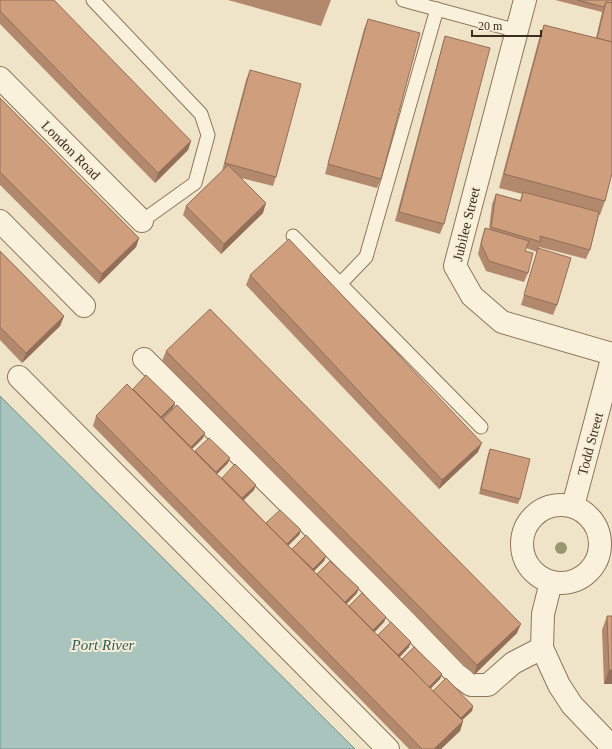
<svg xmlns="http://www.w3.org/2000/svg" width="612" height="749" font-family="'Times New Roman',serif">
<style>
.water{fill:#a9c4bc;stroke:#6f938a}
.lines{fill:none;stroke-linecap:round;stroke-linejoin:round}
.lane-casing{stroke:#8d765c;stroke-width:15}
.street-casing{stroke:#8d765c;stroke-width:24}
.lane{stroke:#faf1dc;stroke-width:13}
.street{stroke:#faf1dc;stroke-width:22}
.tree{fill:#96986f}
.wall{fill:#b2896c}
.shaded-wall{fill:#916f58}
.building{fill:#cf9f7d;stroke:#916f58}
.labels{text-anchor:middle;stroke-width:4;stroke-linejoin:round;paint-order:stroke}
.street-label{font-size:14px;fill:#3d2e20;stroke:#f7eed8}
.water-label{font-size:15px;font-style:italic;fill:#2f5d5a;stroke:#f7eed8}
</style>
<rect width="100%" height="100%" fill="#f0e4c8"/>
<polygon class="water" points="0,396 355,749 0,749"/>
<g class="lines">
<defs>
<g id="lane">
<polyline points="93,0 201,114 208,135 195,183 142,221"/>
<polyline points="403,0 517,31"/>
<polyline points="293,236 481,427"/>
<polyline points="340,284 366,257 437,9"/>
</g>
<g id="street">
<polyline points="525,0 455,266 472,296 502,322 612,354"/>
<polyline points="0,78 142,221"/>
<polyline points="0,221 84,306"/>
<polyline points="144,359 360,574 456,674 471,685 488,685 513,663 542,648"/>
<polyline points="19,377 388,749"/>
<circle cx="561" cy="544" r="39"/>
<polyline points="573,506 612,359"/>
<polyline points="551,582 543,614 542,648 559,685 572,705 612,747"/>
</g>
</defs>
<use href="#lane" class="lane-casing"/>
<use href="#street" class="street-casing"/>
<use href="#lane" class="lane"/>
<use href="#street" class="street"/>
</g>
<circle class="tree" cx="561" cy="548" r="6"/>
<g class="wall">
<polygon points="0,0 191,141 188,150 155,183 0,24"/>
<polygon points="228,0 331,0 321,26"/>
<polygon points="555,0 612,0 605,201 600,215 599,215 590,250 586,259 539,247 539,248 557,305 553,315 521,305 537,252 526,248 525,251 528,273 524,282 486,271 478,254 482,237 485,228 489,229 492,204 496,194 520,200 522,194 499,188 539,39 544,25 596,38 602,12"/>
<polygon points="368,19 381,179 377,188 325,174 364,29"/>
<polygon points="445,36 444,224 440,234 395,221 442,46"/>
<polygon points="250,70 276,177 273,186 241,178 263,213 221,254 183,215 186,206 222,171 246,80"/>
<polygon points="0,98 139,238 136,247 99,284 0,185"/>
<polygon points="0,251 64,316 60,326 22,363 0,340"/>
<polygon points="250,275 478,452 439,489 246,285"/>
<polygon points="166,351 517,633 474,675 162,361"/>
<polygon points="133,389 175,403 173,408 162,418 163,419 205,433 203,438 192,449 195,452 228,463 217,474 222,478 254,490 244,500 266,523 301,530 299,535 288,545 292,549 326,556 324,561 314,571 317,574 357,593 347,604 349,606 386,617 384,622 374,632 378,635 409,647 400,657 402,659 442,674 440,679 431,688 433,691 473,706 472,711 462,720 463,721 460,731 441,749 409,749 93,426 96,416"/>
<polygon points="490,449 520,499 518,504 479,494 488,454"/>
<polygon points="607,616 612,684 604,684 602,630"/>
</g>
<g class="shaded-wall">
<polygon points="191,141 188,150 155,183 158,173"/>
<polygon points="266,203 263,213 221,254 224,244"/>
<polygon points="139,238 136,247 99,284 102,274"/>
<polygon points="64,316 60,326 22,363 26,353"/>
<polygon points="175,403 173,408 159,422 161,417"/>
<polygon points="205,433 203,438 189,452 191,447"/>
<polygon points="482,443 478,452 439,489 442,480"/>
<polygon points="230,458 228,463 214,477 216,472"/>
<polygon points="256,485 254,490 240,503 242,498"/>
<polygon points="301,530 299,535 285,549 287,544"/>
<polygon points="326,556 324,561 311,574 312,570"/>
<polygon points="359,588 357,593 343,607 345,602"/>
<polygon points="386,617 384,622 371,636 372,631"/>
<polygon points="521,624 517,633 474,675 477,665"/>
<polygon points="411,642 409,647 396,661 397,656"/>
<polygon points="609,670 612,670 612,684 604,684"/>
<polygon points="442,674 440,679 426,693 428,688"/>
<polygon points="473,706 472,711 458,724 460,719"/>
<polygon points="463,721 460,731 441,749 434,749"/>
</g>
<g class="building">
<polygon points="0,0 54,0 191,141 158,173 0,11"/>
<polygon points="577,0 612,0 612,3 606,2 604,7"/>
<polygon points="606,2 612,3 612,42 597,38"/>
<polygon points="368,19 420,33 381,179 328,164"/>
<polygon points="544,25 612,42 612,173 605,201 504,174"/>
<polygon points="445,36 490,48 444,224 399,212"/>
<polygon points="250,70 301,84 276,177 225,163"/>
<polygon points="0,98 139,238 102,274 0,172"/>
<polygon points="228,165 266,203 224,244 186,206"/>
<polygon points="523,192 599,212 590,250 540,236 541,242 491,227 496,194 521,201"/>
<polygon points="485,228 529,241 525,251 533,253 528,273 489,261 481,244"/>
<polygon points="289,239 482,443 442,480 250,275"/>
<polygon points="538,248 571,258 557,305 524,295"/>
<polygon points="0,251 64,316 26,353 0,327"/>
<polygon points="210,309 521,624 477,665 166,351"/>
<polygon points="146,375 175,403 161,417 133,389"/>
<polygon points="127,384 463,721 434,749 422,749 96,416"/>
<polygon points="177,405 205,433 191,447 163,419"/>
<polygon points="209,438 230,458 216,472 195,451"/>
<polygon points="490,449 530,459 520,499 481,489"/>
<polygon points="235,464 256,485 242,498 222,478"/>
<polygon points="280,510 301,530 287,544 266,523"/>
<polygon points="306,535 326,556 313,569 292,549"/>
<polygon points="330,561 359,588 345,602 317,574"/>
<polygon points="362,593 386,617 373,630 349,606"/>
<polygon points="607,616 612,616 612,670 609,670"/>
<polygon points="391,622 411,642 398,655 378,635"/>
<polygon points="414,647 442,674 429,687 402,659"/>
<polygon points="446,678 473,706 461,718 433,691"/>
</g>
<g class="labels">
<g class="street-label">
<text transform="translate(71 150) rotate(45)" y="5">London Road</text>
<text transform="translate(466 224) rotate(-76)" y="5">Jubilee Street</text>
<text transform="translate(590 444) rotate(-75)" y="5">Todd Street</text>
</g>
<g class="water-label">
<text x="103" y="650">Port River</text>
</g>
</g>
<path d="M472 30v6h69v-6" fill="none" stroke="#3d2e20" stroke-width="2"/>
<text x="478" y="30" font-size="12" fill="#3d2e20" stroke="#f7eed8" stroke-width="3" paint-order="stroke">20 m</text>
</svg>
